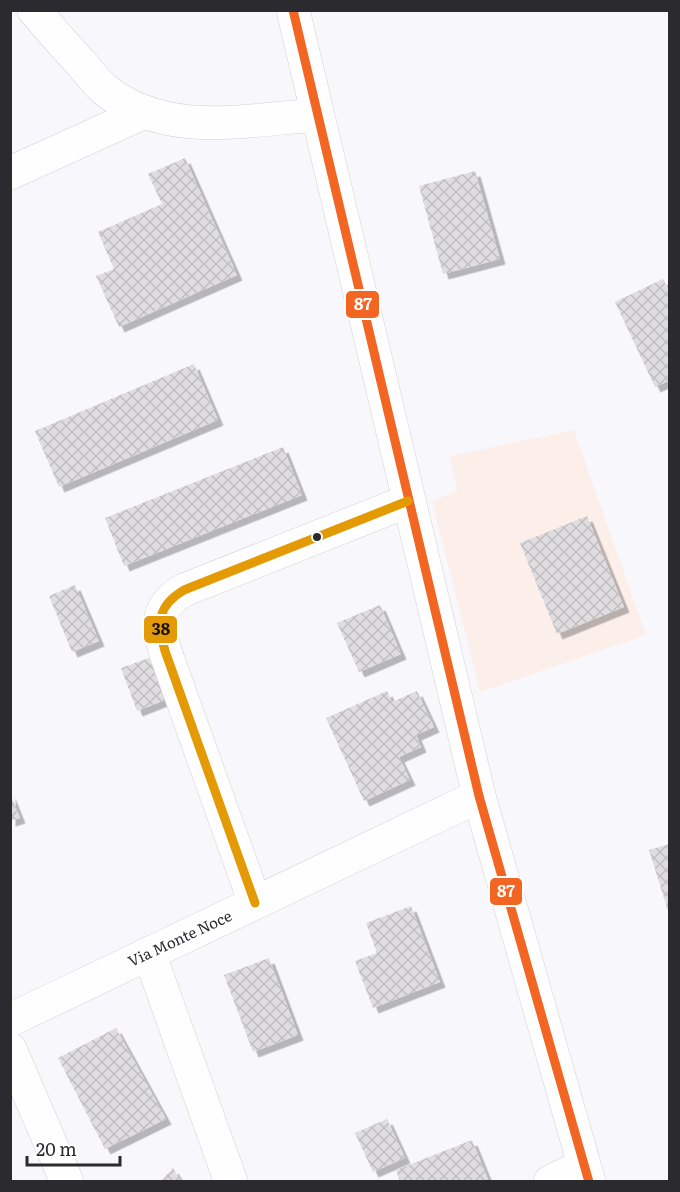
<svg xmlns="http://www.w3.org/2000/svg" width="680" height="1192" font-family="Literata,serif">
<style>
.industrial{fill:#fcefea}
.building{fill:url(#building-cross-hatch);filter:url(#shadow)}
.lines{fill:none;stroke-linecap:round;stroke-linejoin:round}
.minor-casing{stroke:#d3d2d6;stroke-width:34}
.minor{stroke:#fefeff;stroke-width:33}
.bus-1-casing{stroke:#fff;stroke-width:14}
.bus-2-casing{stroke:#fff;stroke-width:14}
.bus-1{stroke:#f26522;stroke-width:9}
.bus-2{stroke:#e39a05;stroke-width:9}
.bus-dot{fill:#2b2a2f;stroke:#fff;stroke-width:2}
.labels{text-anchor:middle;stroke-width:4.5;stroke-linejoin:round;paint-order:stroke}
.street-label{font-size:15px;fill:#2b2a2f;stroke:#fff}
.line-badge{stroke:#fff;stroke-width:2}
.badge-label{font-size:16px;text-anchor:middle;font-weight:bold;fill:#fff}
.pale-badge-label{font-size:16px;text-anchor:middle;font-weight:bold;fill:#111}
</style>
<defs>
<pattern id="building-cross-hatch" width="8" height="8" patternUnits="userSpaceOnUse" patternTransform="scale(1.5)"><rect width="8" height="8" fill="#e0dde0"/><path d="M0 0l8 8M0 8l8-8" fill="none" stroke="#c0bec0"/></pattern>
<filter id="shadow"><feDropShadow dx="5.5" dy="5.5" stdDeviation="0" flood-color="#0004"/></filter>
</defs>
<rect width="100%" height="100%" fill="#f8f7fc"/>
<polygon class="industrial" points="574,430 646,635 480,692 432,501 457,491 450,456"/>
<g class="building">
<polygon points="185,158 237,275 119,327 96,276 114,269 98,232 162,204 148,174"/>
<polygon points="475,171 500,259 443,274 419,186"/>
<polygon points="663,279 670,293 670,380 655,387 615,302"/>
<polygon points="194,364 218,420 59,487 35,431"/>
<polygon points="283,447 302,495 124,566 105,518"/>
<polygon points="587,516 624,607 557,634 520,543"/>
<polygon points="75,585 99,641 72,652 49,596"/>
<polygon points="380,605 401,654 359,672 337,623"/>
<polygon points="149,658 165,700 137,711 121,668"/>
<polygon points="387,691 392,702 417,691 434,727 416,735 421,747 399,757 410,780 364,801 326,718"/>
<polygon points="10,793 20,818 10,821"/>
<polygon points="670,844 670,914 669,914 649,850"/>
<polygon points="411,906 440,982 373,1008 355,961 377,953 366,923"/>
<polygon points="269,958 298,1035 253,1052 224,975"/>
<polygon points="116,1028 166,1119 105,1149 58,1058"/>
<polygon points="387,1119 405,1158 373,1172 355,1133"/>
<polygon points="472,1140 489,1182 400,1182 396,1170"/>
<polygon points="173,1168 181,1182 160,1182"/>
</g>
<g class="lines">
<defs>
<g id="minor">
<path d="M34,10C49,28 64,45 80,62C88,71 95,81 104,89C165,139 245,120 316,115"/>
<polyline points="293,10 479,796 589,1182"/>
<polyline points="10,173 145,112"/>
<path d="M255,903L165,651C157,623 157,606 184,590L408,501"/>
<polyline points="149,953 231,1182"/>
<polyline points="10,1020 479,796"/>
<polyline points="10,1049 67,1182"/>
<polyline points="550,1182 584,1165"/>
</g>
</defs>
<use href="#minor" class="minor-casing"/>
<use href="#minor" class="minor"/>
<defs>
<polyline id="bus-1" points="293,10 479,796 589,1182"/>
<path id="bus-2" d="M255,903L165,651C157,623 157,606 184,590L408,501"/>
</defs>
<use href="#bus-1" class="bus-1-casing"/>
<use href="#bus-2" class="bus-2-casing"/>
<use href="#bus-1" class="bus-1"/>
<use href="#bus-2" class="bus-2"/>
</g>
<circle class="bus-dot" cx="317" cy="537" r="5"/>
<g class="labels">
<g class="street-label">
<text transform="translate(180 939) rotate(-25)" y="5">Via Monte Noce</text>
</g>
</g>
<g class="line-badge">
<rect x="345" y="290" width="35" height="29" rx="6" fill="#f26522"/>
<rect x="143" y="615" width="35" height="29" rx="6" fill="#e39a05"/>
<rect x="489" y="877" width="34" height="29" rx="6" fill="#f26522"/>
</g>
<g class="badge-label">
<text x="363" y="310">87</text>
<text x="506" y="897">87</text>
</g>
<g class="pale-badge-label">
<text x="161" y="635">38</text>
</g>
<rect width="680" height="1192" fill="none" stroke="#2b2a2f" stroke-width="24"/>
<path d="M27 1156v9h93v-9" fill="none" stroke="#2b2a2f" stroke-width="3"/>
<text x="36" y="1156" font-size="18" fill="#2b2a2f" stroke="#ffffff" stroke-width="4.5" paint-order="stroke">20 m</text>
</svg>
